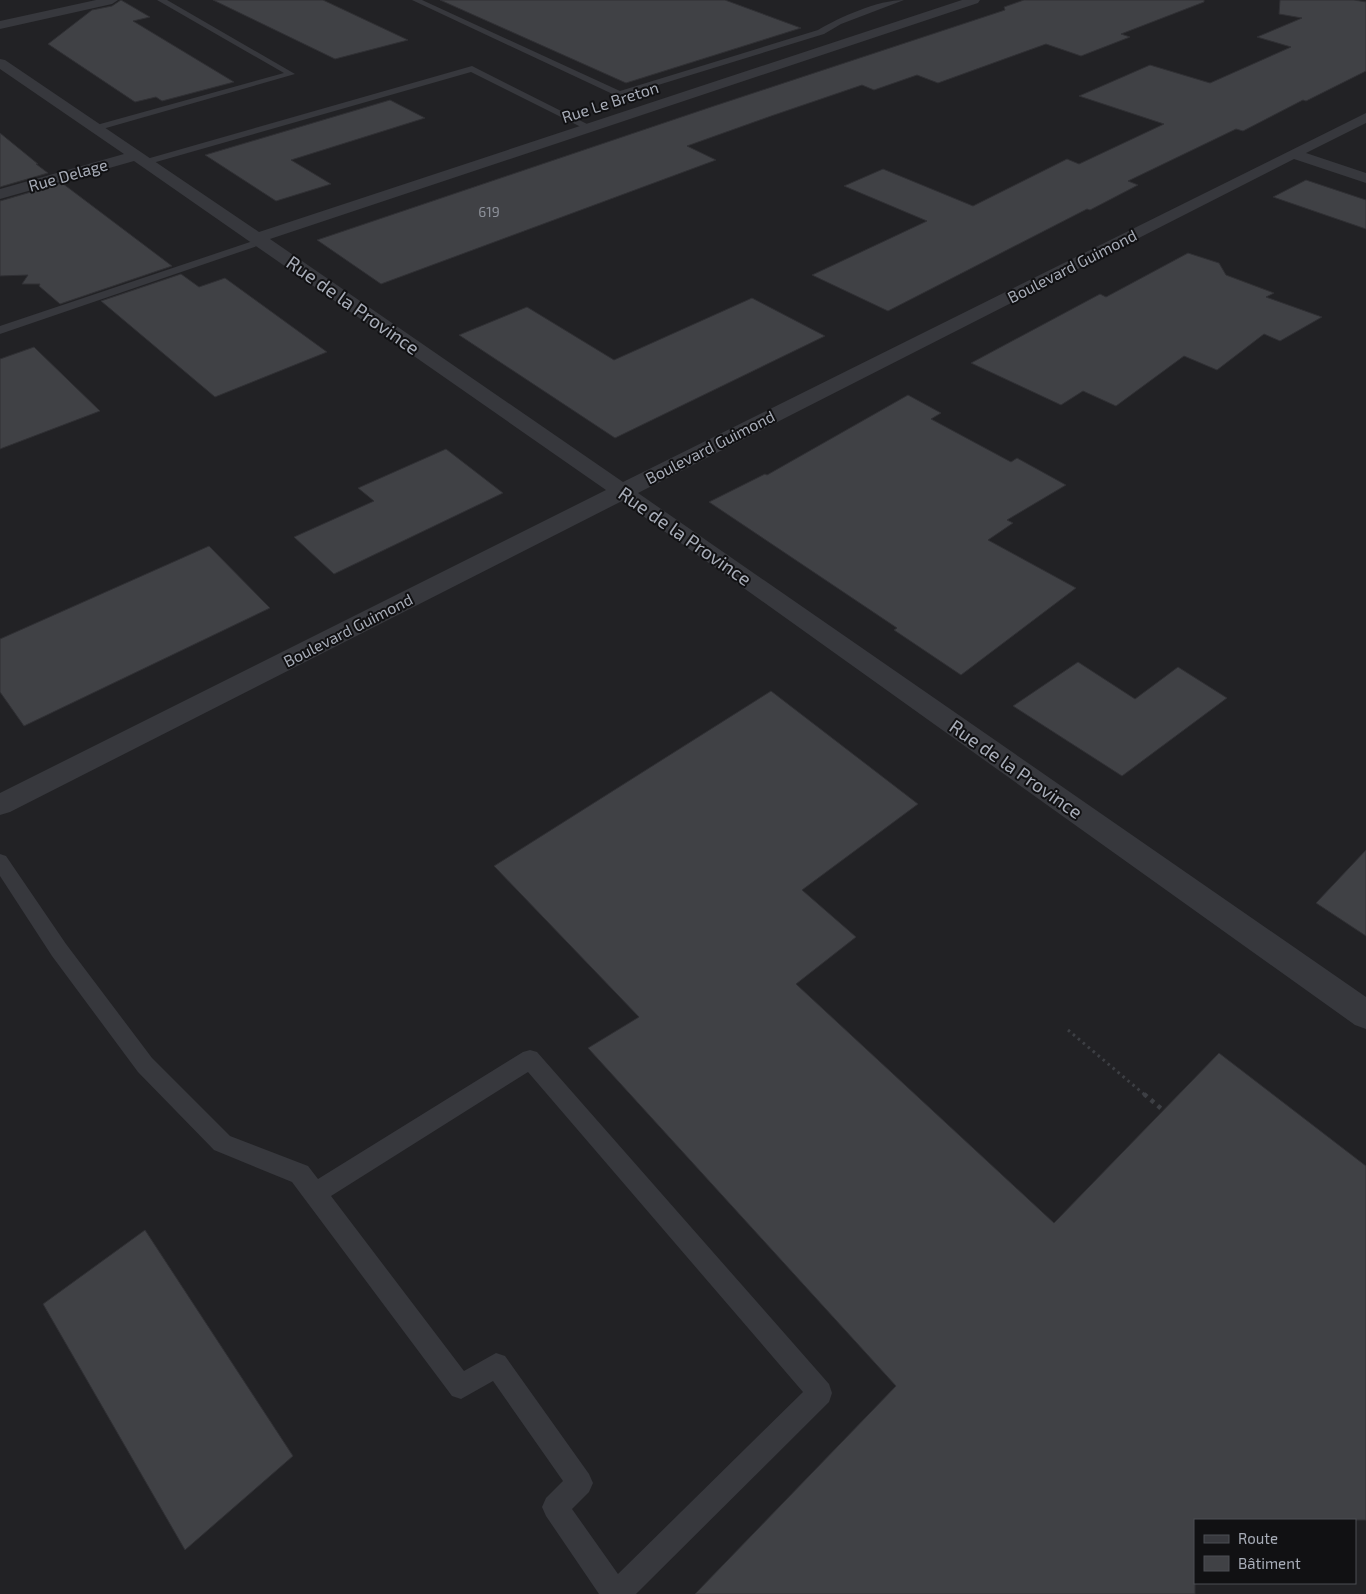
<svg xmlns="http://www.w3.org/2000/svg" width="1366" height="1594" font-family="'Exo 2',sans-serif">
<style>
.built{fill:#222225;fill-rule:evenodd}
.building{fill:#404145;stroke:#303034}
.lines{fill:none;stroke-linecap:round;stroke-linejoin:round}
.path-far1{stroke:#3d3f44;stroke-width:3;stroke-dasharray:2.5 4;stroke-linecap:butt}
.path{stroke:#3d3f44;stroke-width:4.5;stroke-dasharray:4 5;stroke-linecap:butt}
.lane{fill:#37383d;fill-rule:evenodd}
.street{fill:#37383d;fill-rule:evenodd}
.labels{text-anchor:middle;stroke-width:4;stroke-linejoin:round;paint-order:stroke}
.far-number-label{font-size:14px;fill:#8e929b}
.far-street-label{font-size:16px;fill:#a8adb8;stroke:#111113}
.street-label{font-size:19px;fill:#a8adb8;stroke:#111113}
</style>
<rect width="100%" height="100%" fill="#161618"/>
<path class="built" d="M0,0H1366V1594H0ZM1195,1520H1355V1583H1195Z"/>
<g class="building">
<polygon points="121,0 150,17 133,21 234,82 162,101 156,97 135,102 48,44 92,10 112,6"/>
<polygon points="213,0 323,0 408,40 335,59"/>
<polygon points="440,0 725,0 801,28 626,83"/>
<polygon points="1024,0 1204,0 1204,2 1121,34 1130,37 1081,56 1046,44 938,83 917,75 874,90 862,85 774,115 687,146 716,160 381,284 317,240 711,107 1005,10 1004,7"/>
<polygon points="1280,0 1354,0 1366,2 1366,71 1306,101 1303,100 1243,131 1236,129 1128,181 1138,185 1090,210 1087,209 888,311 812,275 927,221 844,186 883,169 973,206 1067,159 1079,164 1164,124 1079,96 1150,65 1210,83 1291,47 1257,37 1302,18 1279,14"/>
<polygon points="390,100 425,118 291,160 331,184 276,201 205,155"/>
<polygon points="0,133 38,164 36,164 48,173 0,187"/>
<polygon points="1306,180 1366,200 1366,229 1273,197"/>
<polygon points="62,183 172,266 60,304 39,286 40,284 22,284 28,275 0,276 0,201"/>
<polygon points="1188,253 1219,263 1226,275 1274,293 1266,297 1322,317 1280,341 1264,334 1217,370 1184,356 1116,406 1083,391 1061,405 971,363 1100,294 1106,297"/>
<polygon points="181,274 199,287 225,278 327,352 215,397 101,301"/>
<polygon points="752,298 825,336 615,438 459,335 527,307 614,360"/>
<polygon points="34,347 100,411 0,449 0,359"/>
<polygon points="908,395 941,413 931,419 1011,462 1017,458 1066,485 1007,520 1013,523 988,540 1076,588 961,675 894,630 897,628 709,502 765,474 767,475"/>
<polygon points="446,449 503,493 334,574 294,537 374,501 358,488"/>
<polygon points="209,546 270,608 24,726 0,692 0,639"/>
<polygon points="1078,662 1135,699 1178,667 1227,698 1122,776 1013,706"/>
<polygon points="771,691 918,804 802,890 856,937 796,984 1054,1223 1219,1053 1366,1166 1366,1520 1195,1520 1195,1594 695,1594 896,1386 588,1048 639,1017 494,866"/>
<polygon points="1366,850 1366,936 1316,903"/>
<polygon points="145,1230 293,1456 185,1550 43,1304"/>
</g>
<g class="lines">
<polyline class="path-far1" points="1068,1030 1145,1095"/>
<polyline class="path" points="1144,1094 1164,1111"/>
<g class="lane">
<polygon points="157,0 167,0 295,74 99,130 93,130 93,126 284,73"/>
<path d="M412,0H422L620,91L818,30C840,17 878,0 904,0L841,24L824,34L619,97Z"/>
<polygon points="472,66 595,128 590,131 587,130 471,72 149,164 143,164 141,162 143,160"/>
<polygon points="262,238 267,241 266,243 0,334 0,326"/>
<path d="M0,854L6,856L66,944L152,1058L230,1136L308,1166L318,1179L523,1052L530,1050L537,1052L829,1384L832,1393L829,1402L636,1594H599L546,1516L542,1507L546,1498L563,1481L493,1381L461,1399L452,1396L292,1182L214,1150L138,1072L52,956L0,876ZM528,1072L803,1392L618,1574L572,1509L589,1492L593,1483L589,1474L505,1356L496,1353L464,1371L331,1196Z"/>
</g>
<g class="street">
<polygon points="96,0 118,0 112,4 0,29 0,21"/>
<polygon points="962,0 980,0 978,3 270,239 623,482 1366,113 1366,123 1306,153 1366,173 1366,183 1294,159 638,493 1366,997 1366,1029 1355,1025 622,501 10,812 0,815 0,793 606,490 134,161 0,199 0,189 124,154 0,69 0,59 5,60 259,232"/>
</g>
</g>
<g class="labels">
<g class="far-number-label">
<text x="489" y="217">619</text>
</g>
<g class="far-street-label">
<text transform="translate(610 102) rotate(-18)" y="6">Rue Le Breton</text>
<text transform="translate(68 175) rotate(-16)" y="6">Rue Delage</text>
<text transform="translate(1072 266) rotate(-27)" y="6">Boulevard Guimond</text>
<text transform="translate(710 447) rotate(-27)" y="6">Boulevard Guimond</text>
<text transform="translate(348 630) rotate(-27)" y="6">Boulevard Guimond</text>
</g>
<g class="street-label">
<text transform="translate(353 305) rotate(35)" y="7">Rue de la Province</text>
<text transform="translate(685 536) rotate(35)" y="7">Rue de la Province</text>
<text transform="translate(1016 769) rotate(35)" y="7">Rue de la Province</text>
</g>
</g>
<rect x="1194" y="1519" width="162" height="65" fill="#111113" stroke="#4d4f55"/>
<rect x="1204" y="1535" width="25" height="8" fill="#37383d" stroke="#4d4f55"/>
<text x="1238" y="1544" font-size="15" fill="#a8adb8">Route</text>
<rect x="1204" y="1556" width="25" height="15" fill="#404145" stroke="#4d4f55"/>
<text x="1238" y="1569" font-size="15" fill="#a8adb8">Bâtiment</text>
</svg>
